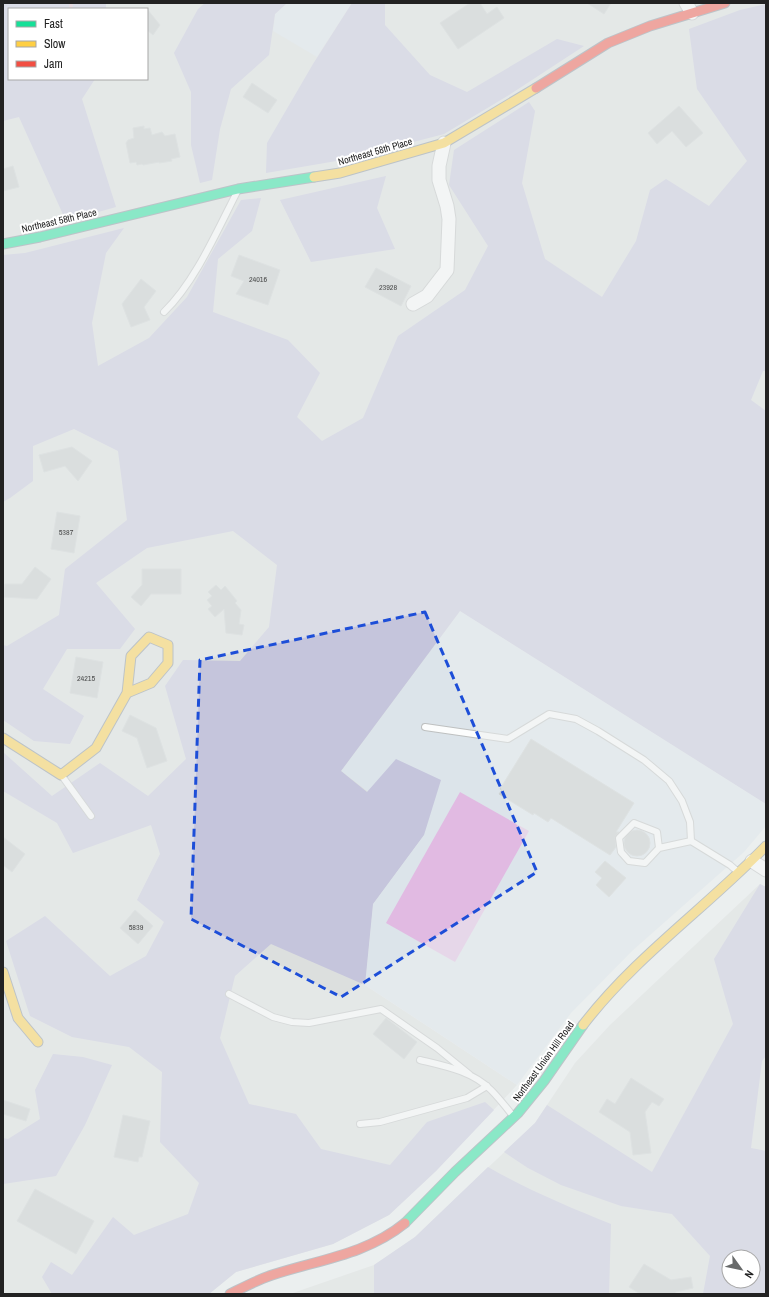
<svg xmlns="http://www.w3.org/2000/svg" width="769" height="1297" font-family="'Archivo Narrow',sans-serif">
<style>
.residential{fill:#dcdfde;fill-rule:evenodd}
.farmland{fill:#dce4ea}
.forest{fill:#c5c5dc;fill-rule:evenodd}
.pitch{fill:#e1bae2}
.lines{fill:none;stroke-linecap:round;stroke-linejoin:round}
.stream{stroke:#dfc2cd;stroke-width:3.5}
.building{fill:#c6caca;stroke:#cdd2d2}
.lane-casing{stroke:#bec0c0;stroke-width:8}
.street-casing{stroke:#bec0c0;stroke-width:15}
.fast-casing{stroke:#848f99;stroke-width:11}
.slow-casing{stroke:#848f99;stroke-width:11}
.jam-casing{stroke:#848f99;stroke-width:11}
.lane{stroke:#fcfdfd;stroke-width:6}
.street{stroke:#fcfdfd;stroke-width:13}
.fast{stroke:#16e098;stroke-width:9}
.slow{stroke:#ffcf43;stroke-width:9}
.jam{stroke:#f24e42;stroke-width:9}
.marked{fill:none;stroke:#1d4ed8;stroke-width:3;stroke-dasharray:8 5;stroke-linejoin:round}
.labels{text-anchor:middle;stroke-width:4;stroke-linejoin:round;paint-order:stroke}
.number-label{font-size:8px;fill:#4b4c4c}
.street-label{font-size:10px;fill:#222;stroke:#fff}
</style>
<rect width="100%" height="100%" fill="#ebefef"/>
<g class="residential">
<path d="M3,3H766V804L460,611L396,759L424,835L373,904L365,985L517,1085L436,1171L389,1215L333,1244L236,1272L209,1294H3ZM9,9H147V79H9Z"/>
<path d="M760,884L766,887V1294H290L374,1265L415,1237L535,1123L575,1063L610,1025ZM729,1257H753V1281H729Z"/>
</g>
<g class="farmland">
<polygon points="287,3 352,3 317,57 273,31 275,14"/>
<polygon points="460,611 766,804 766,826 744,852 632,951 571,1013 517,1085 365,985 373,904 424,835 341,771"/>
</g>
<g class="forest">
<polygon points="3,3 106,3 106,9 9,9 9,79 95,79 82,99 116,207 66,221 19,117 3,121"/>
<polygon points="205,3 287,3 275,14 269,55 231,89 220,129 212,180 200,183 191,145 191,92 174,53 198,9"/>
<polygon points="352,3 385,3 385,25 430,75 467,92 557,39 584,46 509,95 444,134 348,159 266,173 267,143 313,64"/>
<polygon points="766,4 766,371 763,371 751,400 766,411 766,804 460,611 341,771 367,792 396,759 441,780 424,835 373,904 365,985 271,944 235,976 220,1038 249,1104 296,1114 321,1149 390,1165 427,1122 485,1102 494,1110 436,1171 389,1215 333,1244 236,1272 209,1294 52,1294 42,1277 51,1262 72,1275 113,1217 134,1235 188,1214 199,1183 160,1142 162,1072 129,1047 72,1037 30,1016 6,941 45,916 110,976 146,956 164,922 137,900 160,854 151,825 73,853 57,823 3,791 3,752 52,796 100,763 148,796 186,759 165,686 183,660 240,661 269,627 277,565 233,531 147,548 96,583 135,629 120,649 67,649 43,689 84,716 70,744 34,741 3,720 3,645 7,646 59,615 65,569 127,520 118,451 74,429 33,446 33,481 10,498 3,502 3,255 25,253 124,228 106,253 92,323 98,366 149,338 187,297 241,200 261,198 252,231 218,259 213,312 288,340 320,373 297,417 322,441 363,418 398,336 465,290 488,246 449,185 454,150 529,102 535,111 522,183 545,259 602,297 636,241 650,190 666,179 709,206 747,161 697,89 689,29 740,10"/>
<polygon points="386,176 377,208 395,249 311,262 280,200"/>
<path d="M760,884L766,887V1056L762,1061L751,1148L766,1151V1294H703L710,1256L672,1214L621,1206L561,1185L528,1168L504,1152L535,1123L547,1105L652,1172L733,1024L714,959ZM729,1257H753V1281H729Z"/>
<polygon points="53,1054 83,1057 112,1065 85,1125 56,1176 3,1184 3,1138 8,1139 40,1119 35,1090"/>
<path d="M488,1167C528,1190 569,1207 611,1224L609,1294H374V1265L415,1237Z"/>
</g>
<polygon class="pitch" points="460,792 529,831 455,962 386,923"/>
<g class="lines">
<polyline class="stream" points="71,3 71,9"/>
</g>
<g class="building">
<polygon points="470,3 480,3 487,14 497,7 504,18 458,49 440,23"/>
<polygon points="587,3 611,3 604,14"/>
<polygon points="147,9 160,25 153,35 147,30"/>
<polygon points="252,83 277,100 268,113 243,97"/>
<polygon points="679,106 703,133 686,147 672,131 657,144 648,133"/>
<polygon points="144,126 144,129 150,128 152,135 162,132 165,136 175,134 180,157 171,159 172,161 159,163 159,162 143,165 142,164 137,165 136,162 130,163 126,143 128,140 134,138 133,128"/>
<polygon points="13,166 19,187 3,191 3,169"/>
<polygon points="239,255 280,270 268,305 236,294 244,281 231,276"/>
<polygon points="376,268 411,286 401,306 365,287"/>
<polygon points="141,279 156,291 144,307 150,320 131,327 122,304"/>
<polygon points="72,447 92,461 78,481 65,466 44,472 39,455"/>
<polygon points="57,512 80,516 74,553 51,549"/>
<polygon points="35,567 51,579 37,599 4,597 5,584 22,584"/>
<polygon points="142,569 181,569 181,594 151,594 141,606 131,597 142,585"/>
<polygon points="216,585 221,590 225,586 237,601 235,603 241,610 239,624 244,625 242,635 226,633 224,609 215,617 208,609 212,606 207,600 212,596 208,592"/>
<polygon points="76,657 103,662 97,698 70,693"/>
<polygon points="130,715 156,728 167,761 147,768 137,738 122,731"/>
<polygon points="531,739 634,803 616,832 619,832 615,837 616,847 610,855 551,818 548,822 534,813 533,815 499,794 502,790 500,789"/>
<circle cx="637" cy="843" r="13"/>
<polygon points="3,837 25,854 12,872 3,865"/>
<polygon points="605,861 626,878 609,897 596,885 602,878 595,872"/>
<polygon points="135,910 153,926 138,944 120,928"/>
<polygon points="386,1018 417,1042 404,1059 373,1034"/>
<polygon points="631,1078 664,1099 659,1106 652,1102 645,1112 651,1153 633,1155 630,1132 599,1112 607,1099 615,1104"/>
<polygon points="3,1100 30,1109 26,1121 3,1114"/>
<polygon points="123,1115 150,1121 142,1157 139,1157 138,1162 114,1157"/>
<polygon points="35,1189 94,1221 76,1254 17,1221"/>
<polygon points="644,1264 671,1280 691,1277 693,1288 676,1292 674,1294 640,1294 629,1287"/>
</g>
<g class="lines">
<defs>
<g id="lane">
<path d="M164,312C195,282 217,231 237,192"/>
<polyline points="425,727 508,739 549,714 576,719 598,731 644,760 669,781 682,801 690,822 691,841 730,865 738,872"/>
<polyline points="62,776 91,816"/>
<polyline points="659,848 657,832 634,823 619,838 621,852 629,861 645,863 659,848 691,841"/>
<polyline points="229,994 273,1017 292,1022 309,1023 381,1009 437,1048 469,1074"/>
<path d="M420,1060C445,1066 472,1071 491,1090C499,1098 506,1107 513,1116"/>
<polyline points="360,1124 380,1122 467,1098 487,1086"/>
</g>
<g id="street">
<polyline points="686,3 692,13"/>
<polyline points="413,304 427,296 447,270 449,219 447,206 439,180 439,166 444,143"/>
<polyline points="752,861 766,870"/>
</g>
<g id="fast">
<polyline points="3,244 40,237 238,189 314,177"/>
<polyline points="405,1223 455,1172 518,1113 544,1081 583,1025"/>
</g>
<g id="slow">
<polyline points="314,177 340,173 444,143 536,88"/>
<polyline points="3,738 61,775 96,748 127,693 151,683 168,663 168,645 149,637 131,656 127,693"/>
<polyline points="3,972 18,1018 38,1042"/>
<path d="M583,1025C635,957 707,907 766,846"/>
</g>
<g id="jam">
<polyline points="536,88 608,43 650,26 725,3"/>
<path d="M230,1294C244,1287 257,1280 272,1275C317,1260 366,1255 405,1223"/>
</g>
</defs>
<use href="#lane" class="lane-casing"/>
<use href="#street" class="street-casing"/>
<use href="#fast" class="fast-casing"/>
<use href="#slow" class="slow-casing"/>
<use href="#jam" class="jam-casing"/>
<use href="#lane" class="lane"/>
<use href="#street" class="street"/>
<use href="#fast" class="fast"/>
<use href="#slow" class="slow"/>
<use href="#jam" class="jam"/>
</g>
<path d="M0 0H769V1297H0ZM425,612L537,872L341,997L191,919L200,660Z" fill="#ebefef" fill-opacity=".55" fill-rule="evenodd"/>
<path class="marked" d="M425,612L537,872L341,997L191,919L200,660Z"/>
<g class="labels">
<g class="number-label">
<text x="258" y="282">24016</text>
<text x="388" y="290">23928</text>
<text x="66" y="535">5387</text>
<text x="86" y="681">24215</text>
<text x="136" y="930">5839</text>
</g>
<g class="street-label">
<text transform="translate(375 151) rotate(-16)" y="4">Northeast 58th Place</text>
<text transform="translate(59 220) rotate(-13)" y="4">Northeast 58th Place</text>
<text transform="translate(543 1061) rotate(-54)" y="4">Northeast Union Hill Road</text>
</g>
</g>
<rect width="769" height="1297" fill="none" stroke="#222222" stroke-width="8"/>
<rect x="8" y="8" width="140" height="72" fill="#ffffff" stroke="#a7a7a7"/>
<rect x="16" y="21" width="20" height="6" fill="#16e098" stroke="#a7a7a7"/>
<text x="44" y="28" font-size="12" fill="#222222">Fast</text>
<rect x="16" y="41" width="20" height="6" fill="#ffcf43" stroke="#a7a7a7"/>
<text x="44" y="48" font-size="12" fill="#222222">Slow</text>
<rect x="16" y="61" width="20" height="6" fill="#f24e42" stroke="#a7a7a7"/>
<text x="44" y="68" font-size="12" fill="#222222">Jam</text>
<g transform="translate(741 1269) rotate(123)"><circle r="19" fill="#ffffff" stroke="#a7a7a7"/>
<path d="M0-3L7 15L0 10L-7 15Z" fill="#686a6a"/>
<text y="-6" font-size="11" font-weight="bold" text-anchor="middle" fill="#222222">N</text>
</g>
</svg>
